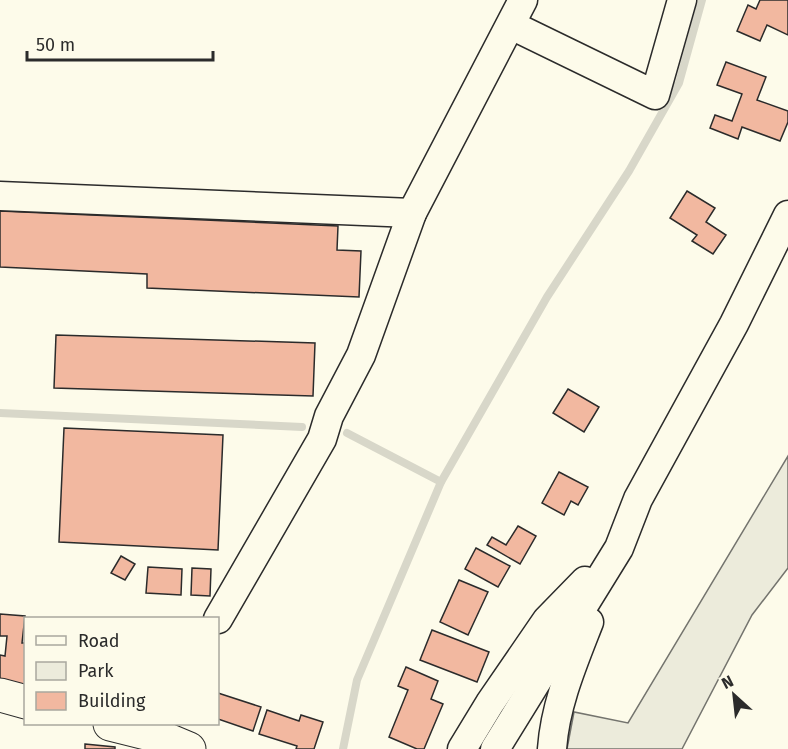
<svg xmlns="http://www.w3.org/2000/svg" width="788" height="749" font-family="'Fira Sans',sans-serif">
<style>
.green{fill:#ecebdb;stroke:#74746e;stroke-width:1.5}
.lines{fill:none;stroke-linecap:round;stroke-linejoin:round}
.stream{stroke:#d8d7c9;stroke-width:8}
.building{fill:#f2b8a0;stroke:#2b2b2b;stroke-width:1.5}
.minor-casing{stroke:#2b2b2b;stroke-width:31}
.major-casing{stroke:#2b2b2b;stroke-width:35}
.minor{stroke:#fdfbea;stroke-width:28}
.major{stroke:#fdfbea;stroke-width:33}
</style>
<rect width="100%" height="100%" fill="#fdfbea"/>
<polygon class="green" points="788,456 788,568 752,615 682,749 567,749 574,712 628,723"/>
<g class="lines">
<g class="stream">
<polyline points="0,413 302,427"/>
<polyline points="347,433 441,482"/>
<polyline points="343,749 357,680 441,482 547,297 629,171 679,83 702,0"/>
</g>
</g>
<g class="building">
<polygon points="760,0 788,0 788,35 767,25 760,41 737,31 748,5 756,9"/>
<polygon points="726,62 766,77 757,100 788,111 788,122 780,141 742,127 738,139 710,128 715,115 732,121 742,94 717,85"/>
<polygon points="687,191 715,208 706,222 726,235 713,254 692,241 697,235 670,218"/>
<polygon points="0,211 338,226 337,250 361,251 359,297 147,288 147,274 0,267"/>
<polygon points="56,335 315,343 313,396 54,388"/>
<polygon points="568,389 599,407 584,432 553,413"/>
<polygon points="64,428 223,435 218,550 59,542"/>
<polygon points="559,472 588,487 578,505 571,501 564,515 542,503"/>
<polygon points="518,526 536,536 520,564 487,545 492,537 506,545"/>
<polygon points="476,548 510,566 498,587 465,569"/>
<polygon points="121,556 135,564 125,580 111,573"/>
<polygon points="148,567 182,569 181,595 146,593"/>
<polygon points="192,568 211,569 210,596 191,595"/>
<polygon points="459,580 488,592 468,635 440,622"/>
<polygon points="0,614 25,616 22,643 26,643 26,687 0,685 0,655 5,656 7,636 0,636"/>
<polygon points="432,630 489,652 477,682 420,660"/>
<polygon points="406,667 438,681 431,699 443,704 424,749 417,749 389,737 408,690 398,686"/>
<polygon points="218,693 261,707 253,731 218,719"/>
<polygon points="267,710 299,721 301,715 323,722 314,749 296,749 297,746 259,734"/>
<polygon points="85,744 115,747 115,749 85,749"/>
</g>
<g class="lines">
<defs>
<g id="minor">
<polyline points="511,25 655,95 682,0"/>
<polyline points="0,196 412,213"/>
<polyline points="218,619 322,439 329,416 361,355 412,213 523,0"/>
<polyline points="462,749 490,703 547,620 585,581"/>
<polyline points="495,749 619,548 638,499 734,324 788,215"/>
<path d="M552,749C555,705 573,663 589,622"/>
</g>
<g id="major">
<polyline points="0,695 26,702"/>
<polyline points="110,724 158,736 189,749"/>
</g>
</defs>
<use href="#minor" class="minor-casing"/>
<use href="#major" class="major-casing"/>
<use href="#minor" class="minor"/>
<use href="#major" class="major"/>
</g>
<rect x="24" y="617" width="195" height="108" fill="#fdfbea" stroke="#a9a89e" stroke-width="1.5"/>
<rect x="36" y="636" width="30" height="9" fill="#fdfbea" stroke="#a9a89e" stroke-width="1.5"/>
<text x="78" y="647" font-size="18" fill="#2b2b2b">Road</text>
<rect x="36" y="662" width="30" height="18" fill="#ecebdb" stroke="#a9a89e" stroke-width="1.5"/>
<text x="78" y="677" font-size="18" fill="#2b2b2b">Park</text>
<rect x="36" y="692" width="30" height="18" fill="#f2b8a0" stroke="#a9a89e" stroke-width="1.5"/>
<text x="78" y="707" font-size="18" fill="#2b2b2b">Building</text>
<g transform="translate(734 695) rotate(333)" stroke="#fdfbea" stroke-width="4.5" paint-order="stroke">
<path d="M0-4.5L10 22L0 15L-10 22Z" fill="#2b2b2b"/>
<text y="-9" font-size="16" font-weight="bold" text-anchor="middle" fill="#2b2b2b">N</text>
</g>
<path d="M27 51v9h186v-9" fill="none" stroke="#2b2b2b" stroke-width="3"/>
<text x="36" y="51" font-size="18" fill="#2b2b2b" stroke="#fdfbea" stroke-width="4.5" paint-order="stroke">50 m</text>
</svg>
